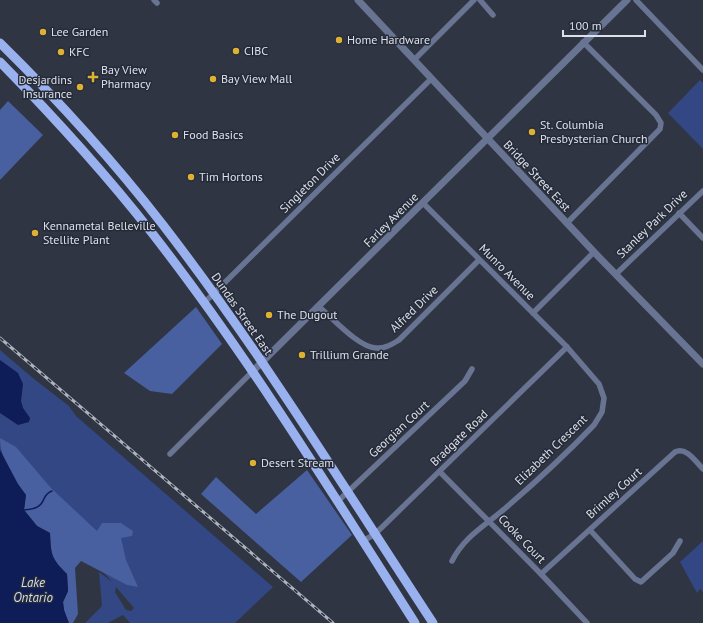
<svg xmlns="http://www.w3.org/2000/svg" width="703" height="623" font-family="'PT Sans',sans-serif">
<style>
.green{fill:#324783;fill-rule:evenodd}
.forest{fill:#485fa0}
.water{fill:#0e1c57}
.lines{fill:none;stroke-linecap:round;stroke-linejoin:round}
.stream{stroke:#0e1c57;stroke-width:1.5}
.minor{stroke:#687492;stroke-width:5.5}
.tertiary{stroke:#687492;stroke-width:7}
.primary{stroke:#99b1ee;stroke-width:9}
.rail-casing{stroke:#aeb3bd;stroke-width:3}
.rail{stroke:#252b39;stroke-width:1.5;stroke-dasharray:4.5;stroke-linecap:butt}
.poi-dot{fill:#deb133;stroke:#252b39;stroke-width:1.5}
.labels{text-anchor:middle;stroke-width:3;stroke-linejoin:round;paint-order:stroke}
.poi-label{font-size:12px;fill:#dce0e9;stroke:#252b39;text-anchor:start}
.street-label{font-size:12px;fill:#dce0e9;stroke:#252b39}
.water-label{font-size:13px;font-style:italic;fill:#d5ddf0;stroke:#252b39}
</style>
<rect width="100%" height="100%" fill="#2f3543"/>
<g class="green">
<polygon points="700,80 703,83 703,149 668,113"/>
<path d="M0,350L34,379L69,406L76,416L273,587L235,623H130L123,615L108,623H85L102,606L99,572L112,582L78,542L50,533L24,510L26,495L0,450ZM116,587L134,608L131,611L126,610L115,592Z"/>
<polygon points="703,541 703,592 700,589 697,593 680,562"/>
</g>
<g class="forest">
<polygon points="8,101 43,135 0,180 0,110"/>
<polygon points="196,307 222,344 172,394 150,391 124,373"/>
<path d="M0,438L16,447L51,488L97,531L102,523H121L133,531L132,536L121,538L126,560L138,587L127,585L81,561L75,568L78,614L73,623H68L64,610L63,602L68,591L67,574C51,558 51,555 50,533L37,526L24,510L26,495C13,479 0,458 0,438Z"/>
<polygon points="307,470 352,535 301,582 201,494 216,477 256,514"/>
</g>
<g class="water">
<polygon points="0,360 18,373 23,384 21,401 23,408 30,418 29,422 18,425 0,413"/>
<path d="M0,450L18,484L26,495L24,510L37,526L50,533C51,555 51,558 67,574L68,591L63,602L64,610L69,623H0Z"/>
</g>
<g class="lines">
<path class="stream" d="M24,510C50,508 39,495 52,491"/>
<g class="minor">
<polyline points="154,0 157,3"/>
<polyline points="480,0 493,15"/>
<polyline points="636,0 703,70"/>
<polyline points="414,60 474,0"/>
<path d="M423,203L567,347L599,384L604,398L602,412L594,425C567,453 538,480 509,505C488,524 465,535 452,561"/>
<polyline points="679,213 703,238"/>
<polyline points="567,223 660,129 661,123 656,115 583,42"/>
<polyline points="616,274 703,191"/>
<polyline points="204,303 431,79"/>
<path d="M319,307C333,318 358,347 376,348C385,349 392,344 399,340L479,260"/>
<polyline points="533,313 594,252"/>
<polyline points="170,454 253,371"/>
<polyline points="440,472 541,574 587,623"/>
<polyline points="337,502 465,381 472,369"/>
<polyline points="590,530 635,579 641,582 673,553 680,541"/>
<polyline points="363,541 375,534 567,347"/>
<path d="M541,574L675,452C686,446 696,462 703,469"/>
</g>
<g class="tertiary">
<polyline points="358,0 594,252 703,364"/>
<polyline points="253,371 627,0"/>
</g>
<g class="primary">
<path d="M0,43C57,99 114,162 163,225C261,352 345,489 433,623"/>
<path d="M0,62C53,116 105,173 152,233C248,356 331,491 415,623"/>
</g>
<defs>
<polyline id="rail" points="0,338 333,623"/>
</defs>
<use href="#rail" class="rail-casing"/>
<use href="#rail" class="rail"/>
</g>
<g class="poi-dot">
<circle cx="43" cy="32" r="4"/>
<circle cx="339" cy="40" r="4"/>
<circle cx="236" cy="51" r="4"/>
<circle cx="61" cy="52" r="4"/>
<path d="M91 71h4v4h4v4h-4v4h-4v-4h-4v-4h4z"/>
<circle cx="213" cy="79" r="4"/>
<circle cx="80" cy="87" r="4"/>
<circle cx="532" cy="132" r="4"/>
<circle cx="175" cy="135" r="4"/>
<circle cx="191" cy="177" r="4"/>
<circle cx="35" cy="233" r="4"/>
<circle cx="269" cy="315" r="4"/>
<circle cx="302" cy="355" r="4"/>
<circle cx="253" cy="463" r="4"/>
</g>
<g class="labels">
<g class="poi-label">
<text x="51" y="36">Lee Garden</text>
<text x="347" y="44">Home Hardware</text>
<text x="244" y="55">CIBC</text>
<text x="69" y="56">KFC</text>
<text x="101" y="74">Bay View<tspan x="101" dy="14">Pharmacy</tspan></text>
<text x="221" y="83">Bay View Mall</text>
<text x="72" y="84" text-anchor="end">Desjardins<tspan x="72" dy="14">Insurance</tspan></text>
<text x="540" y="129">St. Columbia<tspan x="540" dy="14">Presbysterian Church</tspan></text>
<text x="183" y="139">Food Basics</text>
<text x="199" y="181">Tim Hortons</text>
<text x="43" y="230">Kennametal Belleville<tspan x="43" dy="14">Stellite Plant</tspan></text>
<text x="277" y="319">The Dugout</text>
<text x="310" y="359">Trillium Grande</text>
<text x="261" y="467">Desert Stream</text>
</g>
<g class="street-label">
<text transform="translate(537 176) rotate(47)" y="4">Bridge Street East</text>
<text transform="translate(310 183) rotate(-45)" y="4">Singleton Drive</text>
<text transform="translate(391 220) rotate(-45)" y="4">Farley Avenue</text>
<text transform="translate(652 224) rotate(-44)" y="4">Stanley Park Drive</text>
<text transform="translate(507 272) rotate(45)" y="4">Munro Avenue</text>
<text transform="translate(414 309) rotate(-44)" y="4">Alfred Drive</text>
<text transform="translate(242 314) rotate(55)" y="4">Dundas Street East</text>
<text transform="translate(399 429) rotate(-43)" y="4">Georgian Court</text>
<text transform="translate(459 438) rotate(-44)" y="4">Bradgate Road</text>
<text transform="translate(551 450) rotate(-44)" y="4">Elizabeth Crescent</text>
<text transform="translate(614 493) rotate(-42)" y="4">Brimley Court</text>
<text transform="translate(522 539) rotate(46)" y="4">Cooke Court</text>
</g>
<g class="water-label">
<text x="33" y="587">Lake<tspan x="33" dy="15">Ontario</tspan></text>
</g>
</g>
<path d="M563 30v6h82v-6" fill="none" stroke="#dce0e9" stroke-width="2"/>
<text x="569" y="30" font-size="12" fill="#dce0e9" stroke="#252b39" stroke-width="3" paint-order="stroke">100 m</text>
</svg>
